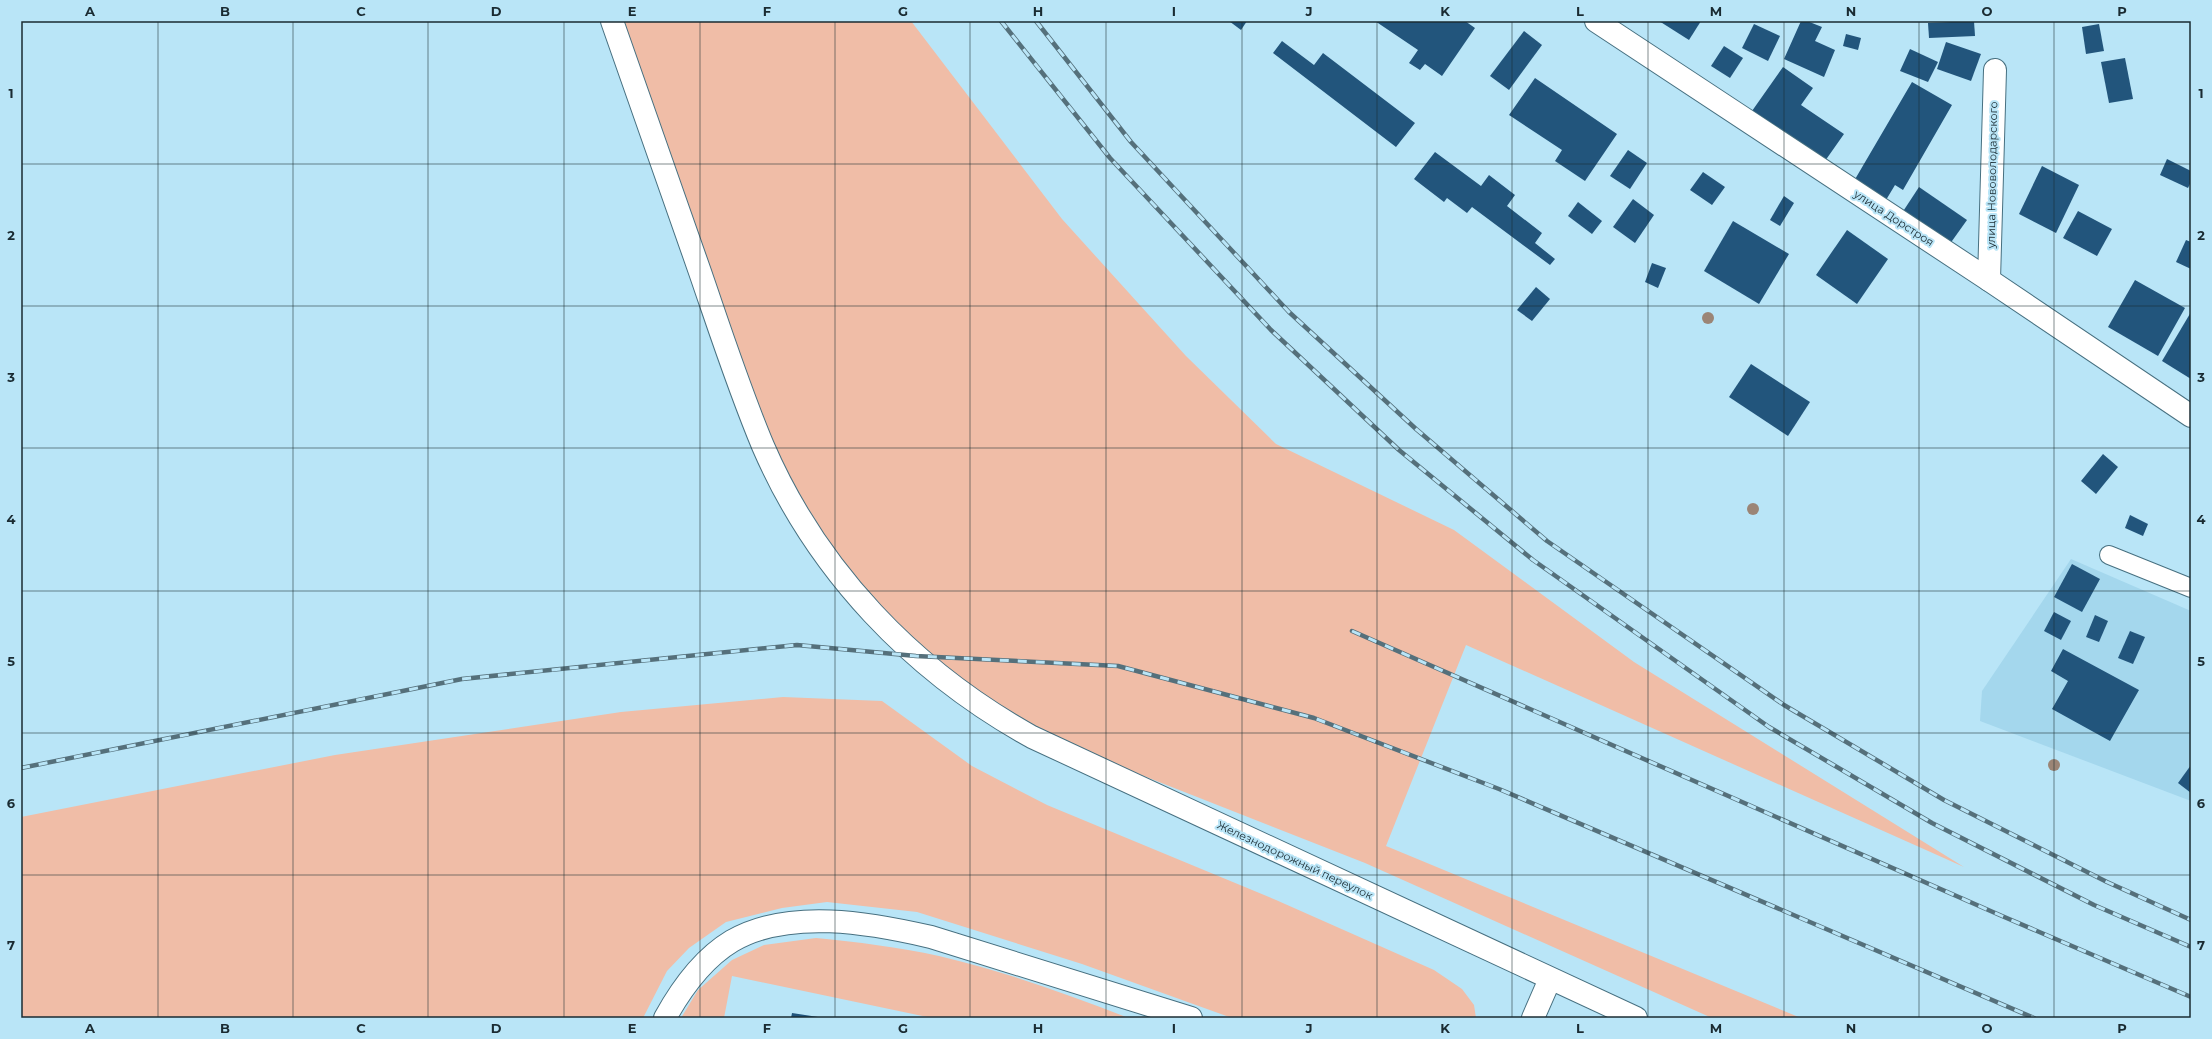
<svg xmlns="http://www.w3.org/2000/svg" width="2212" height="1039" font-family="Montserrat,sans-serif">
<style>
.built{fill:#a4d7ed}
.green{fill:#f0bda7}
.building{fill:#22557c}
.lines{fill:none;stroke-linecap:round;stroke-linejoin:round}
.lane-casing{stroke:#477080;stroke-width:20}
.street-casing{stroke:#477080;stroke-width:24}
.secondary-casing{stroke:#477080;stroke-width:24}
.lane{stroke:#fff;stroke-width:18}
.street{stroke:#fff;stroke-width:22}
.secondary{stroke:#fff;stroke-width:22}
.rail-casing{stroke:#55707b;stroke-width:4.5}
.rail{stroke:#b9e5f7;stroke-width:3;stroke-dasharray:9;stroke-linecap:butt}
.tree{fill:#9b8576}
.grid{fill:none;stroke:#1a2b32;stroke-width:1;stroke-opacity:0.55}
.labels{text-anchor:middle;stroke-width:4;stroke-linejoin:round;paint-order:stroke}
.street-label{font-size:11px;fill:#1a2b32;stroke:#b9e5f7}
.neatline{fill:none;stroke:#1a2b32;stroke-width:1.5}
.grid-label{font-size:13px;text-anchor:middle;font-weight:bold;fill:#1a2b32}
</style>
<rect width="100%" height="100%" fill="#b9e5f7"/>
<polygon class="built" points="2071,559 2191,611 2191,801 1980,721 1982,691"/>
<g class="green">
<polygon points="616,21 911,21 1062,219 1186,356 1276,444 1454,530 1634,662 1964,867 1466,645 1386,846 1801,1018 1712,1018 1365,863 1009,723 895,633 835,556 773,449"/>
<polygon points="783,697 882,701 972,766 1047,805 1276,900 1434,970 1462,989 1474,1005 1476,1018 1232,1018 1082,964 917,912 827,902 782,908 726,922 689,948 667,971 643,1018 21,1018 21,817 335,755 621,712"/>
<path d="M816,938C857,942 898,947 939,956C1003,971 1065,993 1126,1017L932,1018L732,976L724,1018H681L698,990L732,960L764,945Z"/>
</g>
<g class="building">
<polygon points="1229,21 1247,21 1241,30"/>
<polygon points="1375,21 1465,21 1475,28 1442,76 1425,64 1420,70 1409,63 1418,50"/>
<polygon points="1659,21 1701,21 1689,40"/>
<polygon points="1801,21 1807,21 1822,27 1815,41 1835,50 1824,77 1784,59"/>
<polygon points="1974,21 1975,36 1929,38 1928,23"/>
<polygon points="1754,24 1780,36 1768,61 1742,48"/>
<polygon points="2099,24 2104,51 2086,54 2082,27"/>
<polygon points="1524,31 1542,45 1509,90 1490,76"/>
<polygon points="1846,34 1861,38 1858,50 1843,46"/>
<polygon points="1282,41 1314,65 1323,53 1415,123 1396,147 1273,53"/>
<polygon points="1946,42 1981,54 1971,81 1937,69"/>
<polygon points="1724,46 1743,58 1730,78 1711,66"/>
<polygon points="1910,49 1938,62 1928,82 1900,71"/>
<polygon points="2125,58 2133,99 2109,103 2101,62"/>
<polygon points="1783,67 1813,88 1801,105 1844,134 1825,161 1752,111"/>
<polygon points="1535,78 1617,134 1585,181 1555,161 1562,150 1509,115"/>
<polygon points="1912,82 1952,105 1903,190 1895,185 1886,200 1854,181"/>
<polygon points="1628,150 1647,163 1630,189 1610,176"/>
<polygon points="1435,152 1481,186 1489,175 1515,195 1507,206 1542,233 1535,243 1555,259 1550,265 1472,207 1467,213 1447,198 1444,202 1414,179"/>
<polygon points="2167,159 2191,171 2191,182 2188,188 2160,175"/>
<polygon points="2042,166 2079,185 2056,233 2019,214"/>
<polygon points="1703,172 1725,187 1712,205 1690,190"/>
<polygon points="1919,187 1967,220 1947,248 1900,216"/>
<polygon points="1784,196 1794,203 1780,226 1770,220"/>
<polygon points="1633,199 1654,215 1635,243 1613,227"/>
<polygon points="1578,202 1602,221 1592,234 1568,216"/>
<polygon points="2078,211 2112,229 2097,256 2063,238"/>
<polygon points="1733,221 1789,254 1759,304 1704,271"/>
<polygon points="1847,230 1888,259 1857,304 1816,275"/>
<polygon points="2186,240 2191,242 2191,269 2176,262"/>
<polygon points="1652,263 1666,268 1658,288 1645,282"/>
<polygon points="2135,280 2185,308 2158,356 2108,327"/>
<polygon points="1536,287 1550,299 1532,321 1517,310"/>
<polygon points="2191,312 2191,379 2162,361"/>
<polygon points="1751,364 1810,402 1788,436 1729,397"/>
<polygon points="2103,454 2118,467 2096,494 2081,481"/>
<polygon points="2130,515 2148,524 2143,536 2125,528"/>
<polygon points="2072,564 2100,579 2082,612 2054,597"/>
<polygon points="2054,612 2071,621 2061,640 2044,631"/>
<polygon points="2095,615 2108,621 2099,642 2086,637"/>
<polygon points="2130,631 2145,637 2133,664 2118,658"/>
<polygon points="2063,649 2139,690 2110,741 2052,709 2068,681 2051,671"/>
<polygon points="2191,765 2191,793 2178,783"/>
<polygon points="792,1013 818,1017 818,1018 791,1018"/>
</g>
<g class="lines">
<defs>
<polyline id="lane" points="2109,555 2191,588"/>
<g id="street">
<polyline points="1596,21 1989,280 2191,416"/>
<polyline points="1989,280 1995,70"/>
<path d="M665,1018C681,989 702,959 732,941C789,908 871,923 931,937L1191,1018"/>
<polyline points="1533,1018 1550,979"/>
</g>
<path id="secondary" d="M612,21C641,105 671,188 700,272C720,330 739,389 763,446C817,571 913,671 1032,737L1636,1018"/>
</defs>
<use href="#lane" class="lane-casing"/>
<use href="#street" class="street-casing"/>
<use href="#secondary" class="secondary-casing"/>
<use href="#lane" class="lane"/>
<use href="#street" class="street"/>
<use href="#secondary" class="secondary"/>
<defs>
<g id="rail">
<polyline points="1001,21 1110,158 1271,330 1399,450 1533,560 1769,727 1932,823 2094,905 2191,947"/>
<polyline points="1036,21 1131,142 1289,312 1416,429 1547,541 1784,705 1944,800 2107,882 2191,920"/>
<polyline points="1352,631 2002,916 2191,997"/>
<polyline points="21,768 462,679 797,645 916,656 1118,666 1314,718 1499,789 2034,1018"/>
</g>
</defs>
<use href="#rail" class="rail-casing"/>
<use href="#rail" class="rail"/>
</g>
<g class="tree">
<circle cx="1708" cy="318" r="6"/>
<circle cx="1753" cy="509" r="6"/>
<circle cx="2054" cy="765" r="6"/>
</g>
<path class="grid" d="M158,21V1018M293,21V1018M428,21V1018M564,21V1018M700,21V1018M835,21V1018M970,21V1018M1106,21V1018M1242,21V1018M1377,21V1018M1512,21V1018M1648,21V1018M1784,21V1018M1919,21V1018M2054,21V1018M21,164H2191M21,306H2191M21,448H2191M21,591H2191M21,733H2191M21,875H2191"/>
<g class="labels">
<g class="street-label">
<text transform="translate(1992 175) rotate(-89)" y="4">улица Нововолодарского</text>
<text transform="translate(1894 218) rotate(33)" y="4">улица Дорстроя</text>
<text transform="translate(1295 860) rotate(25)" y="4">Железнодорожный переулок</text>
</g>
</g>
<rect width="2212" height="1039" fill="none" stroke="#b9e5f7" stroke-width="44"/>
<rect x="22" y="22" width="2168" height="995" class="neatline"/>
<g class="grid-label">
<text x="90" y="16">A</text>
<text x="225" y="16">B</text>
<text x="361" y="16">C</text>
<text x="496" y="16">D</text>
<text x="632" y="16">E</text>
<text x="767" y="16">F</text>
<text x="903" y="16">G</text>
<text x="1038" y="16">H</text>
<text x="1174" y="16">I</text>
<text x="1309" y="16">J</text>
<text x="1445" y="16">K</text>
<text x="1580" y="16">L</text>
<text x="1716" y="16">M</text>
<text x="1851" y="16">N</text>
<text x="1987" y="16">O</text>
<text x="2122" y="16">P</text>
<text x="11" y="98">1</text>
<text x="2201" y="98">1</text>
<text x="11" y="240">2</text>
<text x="2201" y="240">2</text>
<text x="11" y="382">3</text>
<text x="2201" y="382">3</text>
<text x="11" y="524">4</text>
<text x="2201" y="524">4</text>
<text x="11" y="666">5</text>
<text x="2201" y="666">5</text>
<text x="11" y="808">6</text>
<text x="2201" y="808">6</text>
<text x="11" y="950">7</text>
<text x="2201" y="950">7</text>
<text x="90" y="1033">A</text>
<text x="225" y="1033">B</text>
<text x="361" y="1033">C</text>
<text x="496" y="1033">D</text>
<text x="632" y="1033">E</text>
<text x="767" y="1033">F</text>
<text x="903" y="1033">G</text>
<text x="1038" y="1033">H</text>
<text x="1174" y="1033">I</text>
<text x="1309" y="1033">J</text>
<text x="1445" y="1033">K</text>
<text x="1580" y="1033">L</text>
<text x="1716" y="1033">M</text>
<text x="1851" y="1033">N</text>
<text x="1987" y="1033">O</text>
<text x="2122" y="1033">P</text>
</g>
</svg>
